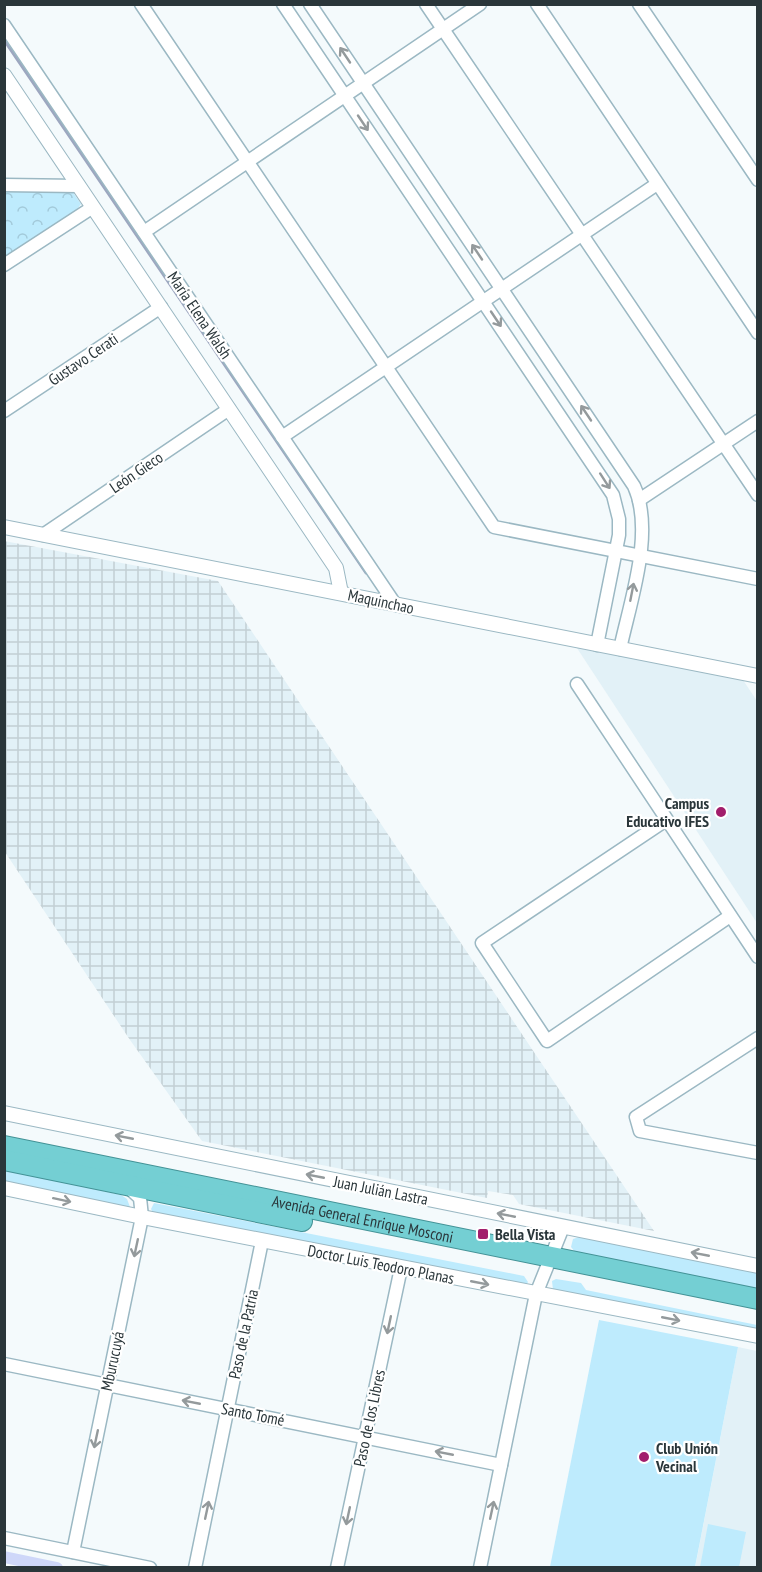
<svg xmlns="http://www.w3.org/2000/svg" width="762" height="1572" font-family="'PT Sans Narrow',sans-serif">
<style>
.built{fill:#e2f1f7}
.industrial{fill:url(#industrial-grid)}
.grass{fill:#beebfd}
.forest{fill:url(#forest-crowns)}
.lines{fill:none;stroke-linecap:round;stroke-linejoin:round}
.stream{stroke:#9da7c0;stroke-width:3}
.canal{stroke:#ced7f9;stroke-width:12}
.minor-casing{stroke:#9bb8c3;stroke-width:15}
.tertiary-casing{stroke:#9bb8c3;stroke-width:16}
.trunk-casing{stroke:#439296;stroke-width:22}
.minor{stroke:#fff;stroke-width:12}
.tertiary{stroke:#fff;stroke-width:14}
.trunk{stroke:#74cfd3;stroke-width:20}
.oneway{stroke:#949a9c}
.poi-dot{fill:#a21e6c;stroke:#fff;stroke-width:2}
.labels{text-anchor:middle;stroke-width:4.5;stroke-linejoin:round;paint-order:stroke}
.street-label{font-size:16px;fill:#2a363a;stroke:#fff}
.poi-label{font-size:16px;font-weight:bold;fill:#2a363a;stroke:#fff;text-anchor:start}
</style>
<defs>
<pattern id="industrial-grid" width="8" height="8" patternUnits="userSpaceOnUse" patternTransform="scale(1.5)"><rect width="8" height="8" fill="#e2f1f7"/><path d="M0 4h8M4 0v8" fill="none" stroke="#c2cfd4"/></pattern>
<pattern id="forest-crowns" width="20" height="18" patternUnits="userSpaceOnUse" patternTransform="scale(1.5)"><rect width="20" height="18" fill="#beebfd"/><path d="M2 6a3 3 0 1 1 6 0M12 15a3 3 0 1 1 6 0" fill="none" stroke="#a3cada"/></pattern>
</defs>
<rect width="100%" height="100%" fill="#f4fafc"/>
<g class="built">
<polygon points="575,645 743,680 757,701 757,923"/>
<polygon points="738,1347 757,1351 757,1567 695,1568"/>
</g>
<polygon class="industrial" points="4,541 218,581 654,1231 519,1204 513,1195 488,1191 487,1198 202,1141 130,1040 5,852"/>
<g class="grass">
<polygon points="5,1169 121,1195 127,1199 130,1207 5,1183"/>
<polygon points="154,1203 524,1276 528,1282 526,1285 153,1213 151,1209"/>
<polygon points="579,1237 757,1273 757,1288 575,1252 571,1247 573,1239"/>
<polygon points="556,1279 581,1283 586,1290 757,1325 757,1332 553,1290 552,1281"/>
<polygon points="599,1320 738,1347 695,1567 550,1567"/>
<polygon points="708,1524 746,1532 739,1567 700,1567"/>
</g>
<polygon class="forest" points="5,189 72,191 81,204 76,211 5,259"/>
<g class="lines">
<polyline class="stream" points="4,40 366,573"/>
<polyline class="canal" points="4,1557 57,1568"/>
<defs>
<g id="minor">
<polyline points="141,4 494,527 758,579"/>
<polyline points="283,4 613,495 619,519 619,535 597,645"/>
<path d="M310,4L634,486C655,532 630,602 620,649"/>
<polyline points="426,4 758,495"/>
<polyline points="537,4 758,333"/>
<polyline points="639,4 758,180"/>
<polyline points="4,25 395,604"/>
<polyline points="4,185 79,186"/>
<polyline points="144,232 480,4"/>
<polyline points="4,265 93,207"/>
<polyline points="4,411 161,307"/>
<polyline points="282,437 657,184"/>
<polyline points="639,500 758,421"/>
<polyline points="43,535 229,409"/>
<polyline points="577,684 758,957"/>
<polyline points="666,820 482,943 547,1041 730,916"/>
<polyline points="758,1038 636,1117 640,1131 758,1153"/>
<polyline points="4,1364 501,1465"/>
<polyline points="4,1538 150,1568"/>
<polyline points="73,1552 142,1217 140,1198 129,1188"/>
<polyline points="195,1568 262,1241"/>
<polyline points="337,1568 401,1268"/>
<polyline points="480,1568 536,1294 563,1227"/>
</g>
<g id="tertiary">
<polyline points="4,75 336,568 341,593"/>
<polyline points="4,527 758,676"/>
<polyline points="4,1113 758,1266"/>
<polyline points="4,1188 142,1217 758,1336"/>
</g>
<g id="trunk">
<path id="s1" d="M4,1146L758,1299"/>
<polyline points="4,1160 302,1221"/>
</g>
</defs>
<use href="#minor" class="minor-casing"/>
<use href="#tertiary" class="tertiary-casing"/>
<use href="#trunk" class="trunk-casing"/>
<use href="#minor" class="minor"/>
<use href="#tertiary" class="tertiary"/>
<use href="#trunk" class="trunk"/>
</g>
<defs><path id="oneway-shaft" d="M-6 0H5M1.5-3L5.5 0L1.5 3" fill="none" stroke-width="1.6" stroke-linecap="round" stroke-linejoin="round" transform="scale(1.5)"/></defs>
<g class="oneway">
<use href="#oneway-shaft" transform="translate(345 55) rotate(-124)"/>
<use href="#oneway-shaft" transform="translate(363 123) rotate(56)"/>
<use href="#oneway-shaft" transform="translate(477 252) rotate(-124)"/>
<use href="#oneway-shaft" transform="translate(496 319) rotate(56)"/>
<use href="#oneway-shaft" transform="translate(586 413) rotate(-124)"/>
<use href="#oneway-shaft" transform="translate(605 481) rotate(57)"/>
<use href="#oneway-shaft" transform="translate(632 592) rotate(-79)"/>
<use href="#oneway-shaft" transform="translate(124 1137) rotate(-169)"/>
<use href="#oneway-shaft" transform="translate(315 1176) rotate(-169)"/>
<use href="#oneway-shaft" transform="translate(62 1200) rotate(12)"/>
<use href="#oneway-shaft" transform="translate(506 1215) rotate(-169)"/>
<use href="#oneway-shaft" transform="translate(136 1248) rotate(102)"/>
<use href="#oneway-shaft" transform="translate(700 1254) rotate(-169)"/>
<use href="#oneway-shaft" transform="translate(480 1283) rotate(11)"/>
<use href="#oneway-shaft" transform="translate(671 1319) rotate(11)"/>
<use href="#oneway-shaft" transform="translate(389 1325) rotate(102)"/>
<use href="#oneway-shaft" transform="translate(191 1402) rotate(-169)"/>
<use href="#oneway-shaft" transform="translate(96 1439) rotate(102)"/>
<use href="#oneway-shaft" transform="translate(444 1453) rotate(-169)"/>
<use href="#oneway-shaft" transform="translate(207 1510) rotate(-78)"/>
<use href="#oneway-shaft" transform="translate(492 1510) rotate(-78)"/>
<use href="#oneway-shaft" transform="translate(348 1516) rotate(102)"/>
</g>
<g class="poi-dot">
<circle cx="721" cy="812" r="6"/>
<rect x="477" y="1228" width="12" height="12" rx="3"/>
<circle cx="644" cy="1457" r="6"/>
</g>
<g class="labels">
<g class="street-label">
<text transform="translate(200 315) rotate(56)" y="6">María Elena Walsh</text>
<text transform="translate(83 359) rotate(-34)" y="6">Gustavo Cerati</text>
<text transform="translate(136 472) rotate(-34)" y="6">León Gieco</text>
<text transform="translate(381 601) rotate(12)" y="6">Maquinchao</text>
<text transform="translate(381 1190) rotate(11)" y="6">Juan Julián Lastra</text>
<text dy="6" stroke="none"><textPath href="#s1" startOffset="366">Avenida General Enrique Mosconi</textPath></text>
<text transform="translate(381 1264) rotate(11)" y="6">Doctor Luis Teodoro Planas</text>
<text transform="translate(243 1334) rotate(-78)" y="6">Paso de la Patria</text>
<text transform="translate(112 1361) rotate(-78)" y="6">Mburucuyá</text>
<text transform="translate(253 1414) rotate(11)" y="6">Santo Tomé</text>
<text transform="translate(369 1418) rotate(-78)" y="6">Paso de los Libres</text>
</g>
<g class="poi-label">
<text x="709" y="809" text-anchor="end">Campus<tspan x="709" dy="18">Educativo IFES</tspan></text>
<text x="495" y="1240">Bella Vista</text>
<text x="656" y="1454">Club Unión<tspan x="656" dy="18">Vecinal</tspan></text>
</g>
</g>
<rect width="762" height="1572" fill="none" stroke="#2a363a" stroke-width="12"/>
</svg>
